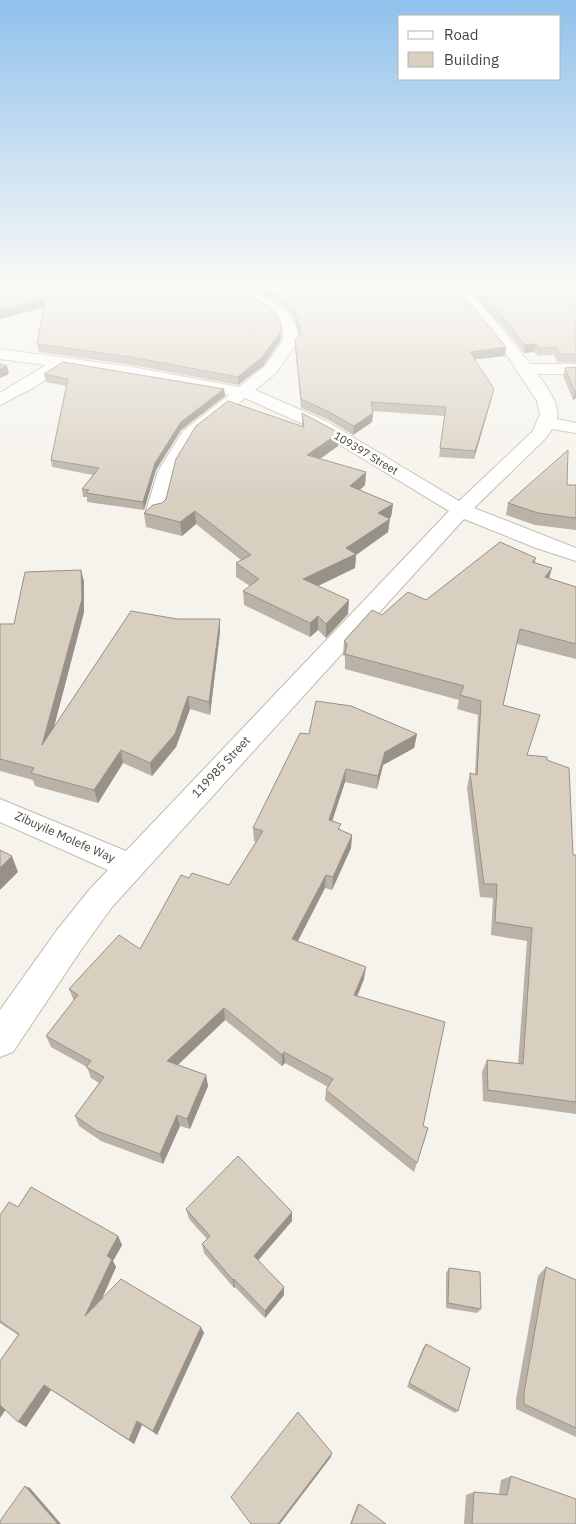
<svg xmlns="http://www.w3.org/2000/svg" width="576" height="1524" font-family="'IBM Plex Sans',sans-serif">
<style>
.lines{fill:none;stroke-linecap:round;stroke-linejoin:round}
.minor-casing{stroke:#c2bbae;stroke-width:2}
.minor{fill:#fff;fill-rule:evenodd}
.wall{fill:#bab2a6}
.shaded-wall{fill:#979187}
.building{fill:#d8cfc1;stroke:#979187}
.labels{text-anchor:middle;stroke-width:5;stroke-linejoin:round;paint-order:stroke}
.far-street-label{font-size:11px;fill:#4b4439;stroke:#fff}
.street-label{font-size:12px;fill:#4b4439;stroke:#fff}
</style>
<rect width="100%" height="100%" fill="#f6f3ec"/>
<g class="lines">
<defs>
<path id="minor" d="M209,287C230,284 277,298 290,315C296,324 298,331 298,341L276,373L255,390L326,421L459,501L533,431L540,414L537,401L504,351L452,287H465L499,325L530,364H576V374H537C546,386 560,403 557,419L576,423V433L552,429L545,439L474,508L576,548V561L536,548L464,519L112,907L81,950L13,1052L0,1057V1010L57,930L90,889L108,870L0,822V799L126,851L449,511L314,429L245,398L196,438L176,471L166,511L163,515L156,517L149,515L146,511L158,471L183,431L229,395L132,377L64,367L33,388L0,405V393L46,365L0,359V349L132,367L239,387L264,367L283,341C283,333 283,324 277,318C261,302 232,297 211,290Z"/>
</defs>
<use href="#minor" class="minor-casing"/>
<use href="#minor" class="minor"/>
</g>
<g class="wall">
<polygon points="0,287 281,340 263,366 238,385 132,365 39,352 37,344 43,307 0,319"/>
<polygon points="232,287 457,287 505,356 475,359 492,397 474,459 439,457 444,416 373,411 372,422 353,435 327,419 301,408 295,348 295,340 299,335 294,317 285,307 276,301 253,292"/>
<polygon points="466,287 576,287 576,363 557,362 554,355 538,356 534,352 524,353 500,324"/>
<polygon points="576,367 576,398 573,400 563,376 565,368"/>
<polygon points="44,374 224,389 225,396 181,430 156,470 144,510 87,502 87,497 83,497 82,489 93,475 52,467 51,460 66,386 46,382"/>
<polygon points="302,413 339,433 338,446 320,459 366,472 365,485 360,490 393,504 391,517 389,519 388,532 356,555 355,568 318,586 348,614 326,638 318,630 310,637 244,605 243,591 250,586 236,577 236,563 241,560 196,524 182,536 146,527 144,513 302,427"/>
<polygon points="567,485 576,485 576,530 535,525 506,515 508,503"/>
<polygon points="536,558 535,562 549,578 576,587 576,659 517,644 503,705 527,755 547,760 573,855 576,855 576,1114 483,1101 482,1072 487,1060 518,1064 527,941 491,935 493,898 480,897 467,788 470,773 475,774 478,715 457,709 459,700 345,669 345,657 343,655 344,641 382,615 426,600"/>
<polygon points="81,570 84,582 84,612 54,726 177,619 220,619 220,632 210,715 190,709 176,747 152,776 123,763 98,803 35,786 33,780 0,771 0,624 14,624"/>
<polygon points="309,734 417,734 414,748 383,765 377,789 345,782 332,821 341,830 352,835 351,848 332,890 325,888 298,941 364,979 357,996 423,1126 428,1128 414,1172 325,1100 326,1090 328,1087 285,1063 282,1066 225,1020 178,1065 206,1075 208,1086 190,1129 180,1126 163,1164 101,1141 79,1126 75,1116 99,1083 91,1078 87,1067 51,1047 46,1036 74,1001 69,989 140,949 189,878 229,885 256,842 254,841 253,828"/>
<polygon points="18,1207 118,1236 122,1245 113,1261 116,1267 102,1299 204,1333 157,1435 142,1425 134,1444 51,1390 26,1427 5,1410 0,1418 0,1361 18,1335 0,1323 0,1215"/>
<polygon points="186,1209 292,1221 258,1260 284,1295 265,1318 235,1287 234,1288 204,1253 202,1244 207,1239 189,1219"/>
<polygon points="546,1267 576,1280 576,1437 516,1409 516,1399 538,1276"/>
<polygon points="449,1268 481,1309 477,1313 446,1308 446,1273"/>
<polygon points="426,1344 458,1411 455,1413 407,1387 423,1348"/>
<polygon points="511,1476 576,1524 464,1524 466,1495 474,1492 499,1494 501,1480"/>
<polygon points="359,1504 386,1524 350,1524 357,1505"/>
</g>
<g class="shaded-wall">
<polygon points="45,299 46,307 0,319 0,310"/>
<polygon points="281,332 281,340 263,366 238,385 238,377"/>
<polygon points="536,344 534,352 524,353 525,345"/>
<polygon points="506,347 505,356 469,360 470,352"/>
<polygon points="7,366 9,374 0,378 0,369"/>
<polygon points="224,389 225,396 181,430 156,470 144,510 143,502 155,463 181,422"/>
<polygon points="494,389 492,397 474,459 475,451"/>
<polygon points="576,391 576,398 573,400 575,392"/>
<polygon points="373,413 372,422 353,435 354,426"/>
<polygon points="339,433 338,446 307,468 307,455"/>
<polygon points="366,472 365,485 349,499 350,486"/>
<polygon points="393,504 391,517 376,527 378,513"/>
<polygon points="195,511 196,524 182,536 180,522"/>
<polygon points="390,519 388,532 356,555 355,568 303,593 303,579 346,548"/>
<polygon points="552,568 548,582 545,577"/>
<polygon points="81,570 84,582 84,612 46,758 42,745"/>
<polygon points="349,600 348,614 326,638 326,624"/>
<polygon points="318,616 318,630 310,637 310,623"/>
<polygon points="220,619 220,632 210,715 209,702"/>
<polygon points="188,696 190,709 176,747 152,776 150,763"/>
<polygon points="417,734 414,748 383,765 377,789 378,776 385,752"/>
<polygon points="121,750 123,763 98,803 94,790"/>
<polygon points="346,769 345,782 328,834 329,820"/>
<polygon points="352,835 351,848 332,890 333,877"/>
<polygon points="12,856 18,872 0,890 0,868"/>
<polygon points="326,875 325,888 292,952 292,939"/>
<polygon points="366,967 364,979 353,1007 354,995"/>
<polygon points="224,1008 225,1020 170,1072 167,1061"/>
<polygon points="284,1052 285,1063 282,1066 282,1055"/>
<polygon points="206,1075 208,1086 190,1129 187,1119"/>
<polygon points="177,1115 180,1126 163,1164 160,1154"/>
<polygon points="292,1212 292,1221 255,1264 254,1256"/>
<polygon points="118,1236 122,1245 113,1261 116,1267 91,1323 85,1316 107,1256"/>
<polygon points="234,1279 235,1287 234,1288 233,1280"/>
<polygon points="284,1287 284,1295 265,1318 265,1311"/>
<polygon points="201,1327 204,1333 157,1435 153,1431"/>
<polygon points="44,1385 51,1390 26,1427 18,1422"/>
<polygon points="0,1404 6,1409 0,1418"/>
<polygon points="137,1421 142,1425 134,1444 129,1440"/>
<polygon points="332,1453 331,1457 280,1524 278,1524"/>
<polygon points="25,1486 30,1488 61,1524 58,1524"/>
</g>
<g class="building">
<polygon points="0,287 217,287 245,295 269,306 277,314 281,324 281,332 262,357 238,377 131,357 37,344 45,299 0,310"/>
<polygon points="258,287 457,287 506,347 470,352 494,389 475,451 440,448 446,407 371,402 373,413 354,426 327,411 301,399 295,340 300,334 300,329 294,310 285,300 276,294"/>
<polygon points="474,287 576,287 576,354 559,354 556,347 539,348 536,344 525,345 502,316"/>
<polygon points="63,362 224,389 181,422 155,463 143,502 86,493 89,490 82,489 99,468 51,460 68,379 44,374"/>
<polygon points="0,364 7,366 0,369"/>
<polygon points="576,367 576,391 575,392 565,368"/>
<polygon points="228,401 304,427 302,413 339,433 307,455 366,472 350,486 393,504 378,513 390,519 346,548 356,554 303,579 349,600 326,624 318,616 310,623 243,591 259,579 236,563 251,555 195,511 180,522 144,513 153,505 162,503 166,499 176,459 196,426"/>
<polygon points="568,450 567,485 576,485 576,518 538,513 508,503"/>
<polygon points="500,542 536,558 532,562 552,568 545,577 576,587 576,644 520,629 503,705 540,715 527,755 547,757 547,760 569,768 573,855 576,855 576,1102 488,1090 487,1060 523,1064 532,928 495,922 497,884 484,884 470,773 477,775 481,701 460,695 464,686 345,654 347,644 344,641 372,610 382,615 408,592 426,600"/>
<polygon points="81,570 82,599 42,745 131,611 177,619 220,619 209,702 188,696 175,734 150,763 121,750 94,790 31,773 34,768 0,759 0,624 14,624 25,572"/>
<polygon points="316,701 351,706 417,734 385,752 378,776 346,769 329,820 341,824 338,829 352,835 333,877 326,875 292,939 366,967 354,995 445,1022 423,1126 428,1128 417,1163 326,1090 333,1079 284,1052 282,1055 224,1008 167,1061 206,1075 187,1119 177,1115 160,1154 97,1131 75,1116 104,1077 86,1067 91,1061 46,1036 78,995 69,989 119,935 140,949 181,875 189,878 192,873 229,885 263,831 253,828 300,733 309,734"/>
<polygon points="0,850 12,856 0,868"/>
<polygon points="238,1156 292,1212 254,1256 284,1287 265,1311 234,1279 233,1280 202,1244 210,1236 186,1209"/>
<polygon points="31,1187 118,1236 107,1256 112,1259 85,1316 121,1279 201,1327 153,1431 137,1421 129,1440 44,1385 18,1422 0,1405 0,1361 19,1334 0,1321 0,1215 9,1202 18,1207"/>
<polygon points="546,1267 576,1280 576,1428 524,1404 524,1393"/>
<polygon points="449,1268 480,1272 481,1309 448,1303"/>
<polygon points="426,1344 470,1368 458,1411 409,1383"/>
<polygon points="298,1412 332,1453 278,1524 251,1524 231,1497"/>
<polygon points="511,1476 576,1499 576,1524 472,1524 474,1492 507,1495"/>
<polygon points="25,1486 58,1524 0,1524 0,1521"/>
<polygon points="359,1504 386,1524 351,1524"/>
</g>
<linearGradient id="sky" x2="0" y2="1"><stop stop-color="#8fc1ec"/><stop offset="0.57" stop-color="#fbfaf6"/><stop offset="1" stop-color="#fbfaf6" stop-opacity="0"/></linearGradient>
<rect width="576" height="500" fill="url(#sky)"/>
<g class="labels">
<g class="far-street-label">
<text transform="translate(366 453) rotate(31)" y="4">109397 Street</text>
</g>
<g class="street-label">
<text transform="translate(221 767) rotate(-47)" y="4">119985 Street</text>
<text transform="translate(65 837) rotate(24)" y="4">Zibuyile Molefe Way</text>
</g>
</g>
<rect x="398" y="15" width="162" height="65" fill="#ffffff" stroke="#b7b4b0"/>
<rect x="408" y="31" width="25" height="8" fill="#ffffff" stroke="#b7b4b0"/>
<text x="444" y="40" font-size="15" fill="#4b4439">Road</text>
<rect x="408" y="52" width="25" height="15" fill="#d8cfc1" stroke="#b7b4b0"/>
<text x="444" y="65" font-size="15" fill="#4b4439">Building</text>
</svg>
